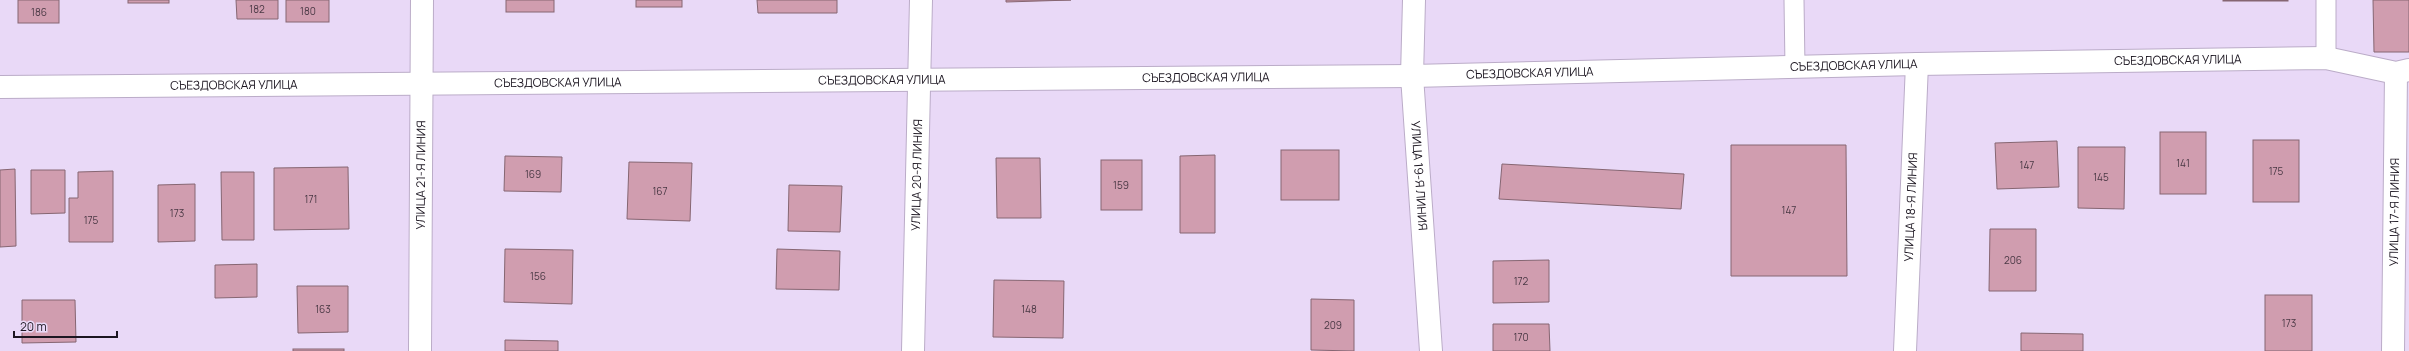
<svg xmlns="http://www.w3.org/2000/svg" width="2409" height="351" font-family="Manrope,sans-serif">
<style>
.building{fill:#d09daf;stroke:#866672}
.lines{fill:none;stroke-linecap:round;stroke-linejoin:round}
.service-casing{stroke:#bbacc8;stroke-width:21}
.minor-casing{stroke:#bbacc8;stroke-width:24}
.secondary-casing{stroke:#bbacc8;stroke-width:24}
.service{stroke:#fff;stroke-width:19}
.minor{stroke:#fff;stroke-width:22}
.secondary{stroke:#fff;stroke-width:22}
.labels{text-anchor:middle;stroke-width:3.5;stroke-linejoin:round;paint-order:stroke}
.number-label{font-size:10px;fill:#493844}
.street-label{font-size:12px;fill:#1c1621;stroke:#e9d9f7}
</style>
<rect width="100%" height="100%" fill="#e9d9f7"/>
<g class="building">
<rect x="18" y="0" width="41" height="23"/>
<rect x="128" y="0" width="41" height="3"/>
<polygon points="236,0 278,0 278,19 237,19"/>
<rect x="286" y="0" width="43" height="22"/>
<rect x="506" y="0" width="48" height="12"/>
<rect x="636" y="0" width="46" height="7"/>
<polygon points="757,0 837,0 837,13 758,13"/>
<polygon points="1006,0 1071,0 1006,2"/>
<rect x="2223" y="0" width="65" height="1"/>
<polygon points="2373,0 2409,0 2409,52 2374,52"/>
<rect x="2160" y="132" width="46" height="62"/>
<rect x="2253" y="140" width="46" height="62"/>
<polygon points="2057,141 2059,187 1997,189 1995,143"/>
<polygon points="1731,145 1846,145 1847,276 1731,276"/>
<polygon points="2078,147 2125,147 2124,209 2078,208"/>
<rect x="1281" y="150" width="58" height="50"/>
<polygon points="1215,155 1215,233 1180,233 1180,156"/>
<polygon points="505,156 562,157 561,192 504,191"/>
<polygon points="996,158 1040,158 1041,218 997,218"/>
<rect x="1101" y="160" width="41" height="50"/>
<polygon points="629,162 692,163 690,221 627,219"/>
<polygon points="1502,164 1684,174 1681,209 1499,199"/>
<polygon points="348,167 349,229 274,230 274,168"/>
<polygon points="15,169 16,246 0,247 0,170"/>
<polygon points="31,170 65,170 65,213 31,214"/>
<polygon points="113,171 113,242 69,242 69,198 78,198 78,172"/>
<polygon points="221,172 254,172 254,240 222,240"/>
<polygon points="195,184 195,241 158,242 158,185"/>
<polygon points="789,185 842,186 840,232 788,231"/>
<polygon points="1990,229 2036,229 2036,291 1989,291"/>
<polygon points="505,249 573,250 572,304 504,302"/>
<polygon points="777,249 840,251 839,290 776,289"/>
<polygon points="1549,260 1549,302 1493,303 1493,261"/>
<polygon points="257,264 257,297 215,298 215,265"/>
<polygon points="994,280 1064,281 1063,338 993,337"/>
<polygon points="297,286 348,286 348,332 298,333"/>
<rect x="2265" y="295" width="47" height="56"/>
<polygon points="1311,299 1354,300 1354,351 1311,350"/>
<polygon points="22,300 75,300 76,342 22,343"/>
<polygon points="1493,324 1549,324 1550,351 1493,351"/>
<polygon points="2021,333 2083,334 2083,351 2021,351"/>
<polygon points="505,340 558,341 558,351 505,351"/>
<rect x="293" y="349" width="51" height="2"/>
</g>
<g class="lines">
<defs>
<g id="service">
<polyline points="1794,0 1795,67"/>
<polyline points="2326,0 2326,58"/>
</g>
<g id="minor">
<path id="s1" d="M1414,0L1412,76L1431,351"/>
<path id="s2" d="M0,87L1412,76L1917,64L2326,58L2396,73L2409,70"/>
<path id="s3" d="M420,351L422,0"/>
<path id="s4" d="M1905,351L1917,64"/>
<path id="s5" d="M2393,351L2396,73"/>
</g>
<g id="secondary">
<path id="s6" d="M913,351L921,0"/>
</g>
</defs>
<use href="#service" class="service-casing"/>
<use href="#minor" class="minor-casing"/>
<use href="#secondary" class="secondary-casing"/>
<use href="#service" class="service"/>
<use href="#minor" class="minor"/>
<use href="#secondary" class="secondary"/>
</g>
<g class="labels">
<g class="number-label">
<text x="257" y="13">182</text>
<text x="308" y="15">180</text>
<text x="39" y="16">186</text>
<text x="2183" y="167">141</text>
<text x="2027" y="169">147</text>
<text x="2276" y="175">175</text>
<text x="533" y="178">169</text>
<text x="2101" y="181">145</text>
<text x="1121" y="189">159</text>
<text x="660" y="195">167</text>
<text x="311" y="203">171</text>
<text x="1789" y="214">147</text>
<text x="177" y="217">173</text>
<text x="91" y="224">175</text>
<text x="2013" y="264">206</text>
<text x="538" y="280">156</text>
<text x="1521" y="285">172</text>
<text x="323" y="313">163</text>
<text x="1029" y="313">148</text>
<text x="2289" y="327">173</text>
<text x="1333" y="329">209</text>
<text x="1521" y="341">170</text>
</g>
<g class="street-label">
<text dy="4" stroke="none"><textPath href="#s2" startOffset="2178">СЪЕЗДОВСКАЯ УЛИЦА</textPath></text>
<text dy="4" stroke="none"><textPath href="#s2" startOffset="1854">СЪЕЗДОВСКАЯ УЛИЦА</textPath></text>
<text dy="4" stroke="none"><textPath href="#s2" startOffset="1530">СЪЕЗДОВСКАЯ УЛИЦА</textPath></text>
<text dy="4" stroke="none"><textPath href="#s2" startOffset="1206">СЪЕЗДОВСКАЯ УЛИЦА</textPath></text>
<text dy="4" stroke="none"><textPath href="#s2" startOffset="882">СЪЕЗДОВСКАЯ УЛИЦА</textPath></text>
<text dy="4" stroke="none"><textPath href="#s2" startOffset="558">СЪЕЗДОВСКАЯ УЛИЦА</textPath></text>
<text dy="4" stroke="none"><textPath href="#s2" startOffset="234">СЪЕЗДОВСКАЯ УЛИЦА</textPath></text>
<text dy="4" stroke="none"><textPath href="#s6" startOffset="176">УЛИЦА 20-Я ЛИНИЯ</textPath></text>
<text dy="4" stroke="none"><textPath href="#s3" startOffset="176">УЛИЦА 21-Я ЛИНИЯ</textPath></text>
<text dy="4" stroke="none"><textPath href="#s1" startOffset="176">УЛИЦА 19-Я ЛИНИЯ</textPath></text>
<text dy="4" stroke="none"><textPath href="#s4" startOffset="144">УЛИЦА 18-Я ЛИНИЯ</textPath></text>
<text dy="4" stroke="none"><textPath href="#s5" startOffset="139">УЛИЦА 17-Я ЛИНИЯ</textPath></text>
</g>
</g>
<path d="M14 331v6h103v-6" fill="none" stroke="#1c1621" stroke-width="2"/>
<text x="20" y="331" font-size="12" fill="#1c1621" stroke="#e9d9f7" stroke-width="3" paint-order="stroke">20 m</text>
</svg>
